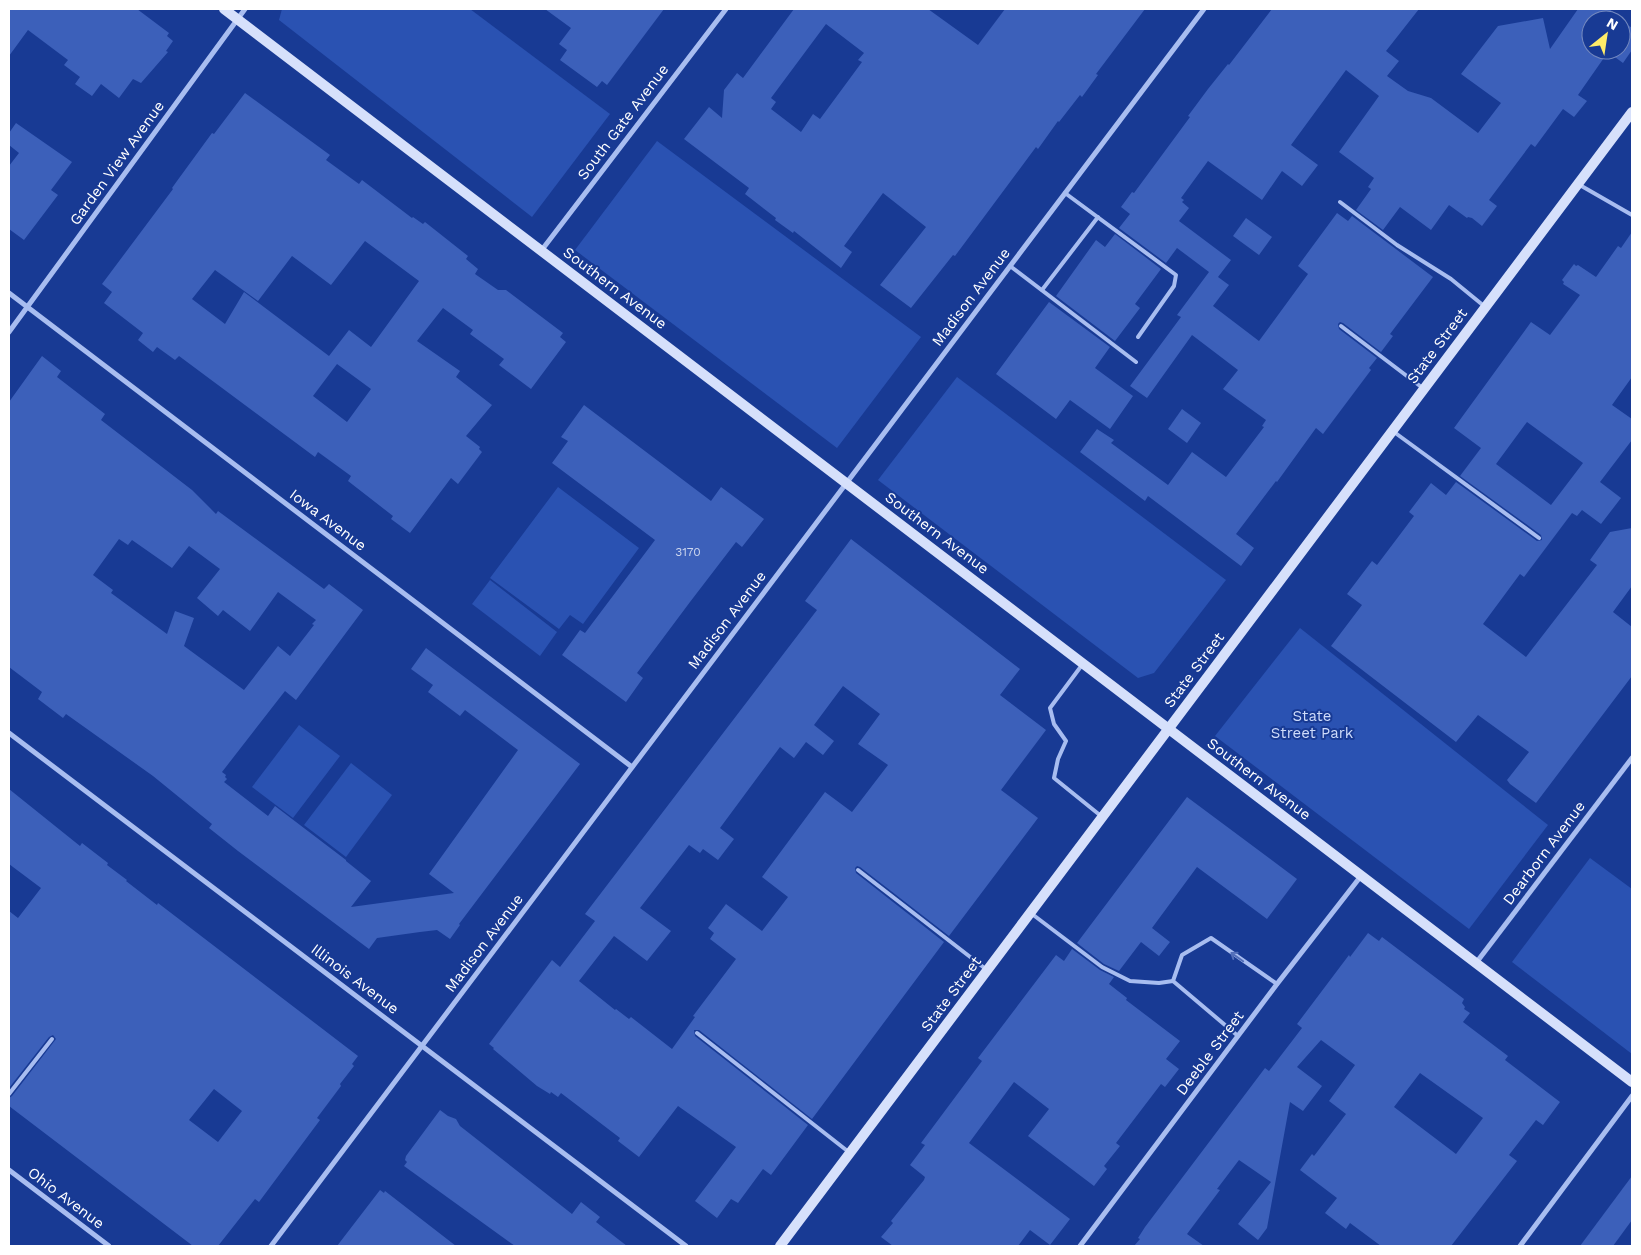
<svg xmlns="http://www.w3.org/2000/svg" width="1641" height="1255" font-family="'Work Sans',sans-serif">
<style>
.green{fill:#2a52b2}
.building{fill:#3c60ba;fill-rule:evenodd}
.lines{fill:none;stroke-linecap:round;stroke-linejoin:round}
.lane{stroke:#a8bdf0;stroke-width:4}
.street{stroke:#a8bdf0;stroke-width:5}
.secondary{stroke:#d6e0fb;stroke-width:10}
.oneway{stroke:#526eb9}
.labels{text-anchor:middle;stroke-width:4;stroke-linejoin:round;paint-order:stroke}
.number-label{font-size:12px;fill:#ced7ee}
.street-label{font-size:15px;fill:#fff;stroke:#183a94}
.park-label{font-size:15px;fill:#cfdcfb;stroke:#183a94}
</style>
<rect width="100%" height="100%" fill="#183a94"/>
<g class="green">
<polygon points="282,9 470,9 610,114 532,217 279,20"/>
<polygon points="657,141 921,337 837,448 575,250"/>
<polygon points="957,377 1226,580 1154,673 1138,678 878,480"/>
<polygon points="558,487 639,548 583,624 570,615 559,629 490,578"/>
<polygon points="490,580 557,632 540,656 472,604"/>
<polygon points="1300,628 1548,825 1469,929 1215,736"/>
<polygon points="299,725 340,756 293,818 252,787"/>
<polygon points="351,763 392,795 346,857 304,825"/>
<polygon points="1590,858 1632,889 1632,1054 1512,962"/>
</g>
<g class="building">
<polygon points="9,9 137,9 169,33 167,36 173,41 166,51 168,52 141,83 133,79 119,98 101,84 92,96 75,84 80,77 64,65 68,60 28,30 9,56"/>
<polygon points="545,9 664,9 607,85 602,81 597,87 560,60 567,50 559,44 571,28"/>
<path d="M794,9H928L978,45L1005,9H1145L1096,74L1098,75L1082,97L1080,95L1059,122L1058,121L1038,149L1036,147L955,256L953,255L911,308L880,285L926,227L883,193L844,246L852,252L841,268L794,231L793,233L775,220L776,218L745,194L749,188L684,139L709,107L722,118L724,90L737,73L743,78ZM826,24L864,53L858,60L862,62L820,119L813,114L801,132L771,109L776,102L771,98Z"/>
<polygon points="1272,9 1419,9 1386,51 1399,61 1387,76 1408,91 1431,98 1478,133 1501,103 1461,74 1498,26 1543,18 1550,49 1578,9 1609,9 1619,16 1618,18 1621,20 1591,20 1591,50 1621,50 1621,20 1632,28 1632,50 1623,63 1608,52 1578,95 1587,101 1574,117 1563,109 1535,147 1531,144 1489,200 1497,206 1482,226 1472,218 1468,217 1467,218 1449,205 1431,230 1400,207 1383,230 1356,210 1371,189 1368,187 1374,178 1339,152 1379,96 1346,70 1291,145 1318,165 1302,186 1282,171 1262,200 1208,161 1181,198 1184,200 1182,202 1189,208 1179,221 1231,260 1218,277 1229,285 1213,306 1259,341 1308,274 1298,266 1337,213 1348,221 1352,216 1433,277 1390,334 1393,336 1381,352 1343,323 1340,322 1338,324 1339,329 1377,358 1369,368 1371,370 1323,434 1316,428 1277,482 1276,481 1236,534 1254,548 1241,566 1148,496 1145,501 1080,452 1097,429 1114,440 1111,443 1168,485 1192,452 1226,477 1264,427 1262,426 1266,420 1223,389 1238,370 1192,335 1147,398 1130,386 1181,317 1177,315 1209,272 1177,248 1166,263 1119,228 1130,214 1121,207 1132,192 1134,193 1190,117 1188,116 1208,89 1228,64 1229,65"/>
<path d="M245,93L330,155L326,160L359,184L362,180L412,218L413,217L423,224L425,222L468,256L466,259L478,269L475,274L498,290H506L563,333L560,337L566,342L531,389L499,365L504,359L470,334L473,330L443,308L417,341L460,371L456,377L492,405L466,436L480,447L479,449L482,452L458,484L451,478L410,533L391,519L393,516L348,481L351,476L318,452L315,457L179,356L175,360L157,347L153,352L138,340L143,333L104,303L112,292L102,284L173,189L172,188L177,181L212,133L214,134ZM365,241L419,281L371,347L349,330L329,356L244,292L225,324L192,299L215,270L258,301L292,256L331,285ZM337,364L371,389L347,422L313,396Z"/>
<polygon points="16,123 72,162 51,190 58,195 24,240 9,229 9,166 19,153 9,145 9,133"/>
<polygon points="1246,218 1272,237 1259,255 1233,236"/>
<path d="M1632,232V377L1612,405L1632,419V440L1600,482L1621,498L1601,524L1582,510L1577,516L1572,513L1524,577L1520,574L1483,624L1526,657L1597,565L1590,560L1610,532L1632,528V586L1613,612L1632,627V676L1536,803L1510,784L1507,780L1529,752L1478,715L1456,742L1331,646L1362,605L1347,594L1372,561L1377,565L1414,516L1409,512L1431,483L1446,495L1456,482L1537,541L1542,540L1541,535L1460,476L1481,448L1454,428L1531,322L1550,335L1580,295L1563,284L1564,282L1562,280L1574,264L1576,266L1578,265L1596,277L1618,246L1621,248ZM1527,422L1583,463L1551,505L1496,464Z"/>
<polygon points="1115,234 1161,269 1135,304 1140,308 1115,341 1056,296 1096,240 1105,247"/>
<polygon points="1049,302 1110,347 1095,368 1133,396 1110,429 1070,400 1056,419 996,374"/>
<path d="M42,356L61,371L57,377L105,414L101,420L192,490L216,514L218,511L324,589L329,584L363,610L296,700L285,691L222,772L226,775L225,777L227,779L224,782L268,816L275,806L346,860V861L371,881L351,907L454,893L429,874L518,750L465,710L460,716L428,692L433,685L411,669L426,648L580,764L459,924L460,925L450,939L437,930L420,932L377,938L369,949L238,851L209,828L212,824L153,776L66,714L63,718L38,699L42,692L9,667V402ZM119,539L128,545L132,540L172,568L189,546L220,569L197,598L218,616L223,610L250,631L278,592L316,620L312,624L314,625L290,656L278,646L244,690L184,646L194,618L175,611L167,634L111,593L113,590L93,575Z"/>
<polygon points="584,405 711,501 721,487 764,519 742,547 736,542 690,602 637,673 643,678 626,702 562,655 580,630 585,633 655,540 552,463 568,441 561,437"/>
<polygon points="1182,409 1201,423 1187,443 1168,429"/>
<path d="M851,539L1020,669L1000,695L1046,730L1001,790L1038,818L949,936L860,867L857,866L855,868L856,873L944,942L812,1119L699,1030H694L695,1036L808,1125L771,1175L763,1169L738,1203L731,1199L717,1218L695,1201L736,1147L678,1106L639,1157L618,1141L620,1138L561,1093L558,1097L551,1092L550,1094L537,1086L493,1049L494,1048L489,1044L552,960L560,967L595,921L585,914L817,610L805,601ZM843,686L880,714L858,744L888,765L852,812L825,792L762,877L788,897L762,931L726,904L708,928L714,933L710,939L736,959L693,1016L695,1017L672,1049L631,1017L629,1019L616,1009L615,1010L579,981L614,936L647,961L671,931L640,908L689,845L700,853L703,849L718,860L734,839L720,828L780,747L794,758L806,742L823,755L834,741L814,725Z"/>
<path d="M9,789L80,846L82,843L108,863L107,865L127,880L126,881L157,905L158,903L358,1056L352,1064L354,1066L340,1084L341,1086L317,1118L320,1120L259,1202L255,1199L218,1246H193L9,1106V1098L12,1096L56,1039L53,1035L49,1037L9,1088V911L18,918L41,888L9,864ZM214,1089L242,1111L218,1142L189,1120Z"/>
<polygon points="1187,797 1297,879 1267,919 1197,867 1152,928 1170,942 1159,956 1141,942 1119,971 1104,964 1077,943"/>
<path d="M1368,933L1379,941L1382,937L1464,999L1462,1003L1465,1007L1464,1009L1470,1013L1463,1022L1508,1056L1505,1060L1560,1102L1543,1125L1536,1120L1509,1155L1517,1161L1451,1246H1381L1350,1223L1346,1229L1325,1213L1337,1198L1300,1170L1312,1154L1314,1156L1346,1114L1329,1101L1355,1065L1321,1040L1297,1067L1322,1086L1303,1111L1290,1102L1267,1228L1258,1240L1238,1224L1271,1182L1239,1160L1217,1189L1220,1190L1187,1234L1204,1246H1134L1140,1239L1138,1238L1145,1227L1265,1068L1269,1071L1302,1028L1297,1024L1349,955L1350,957ZM1420,1073L1483,1118L1456,1154L1394,1107Z"/>
<polygon points="1072,949 1100,970 1114,977 1109,984 1127,998 1126,1000 1180,1041 1166,1059 1179,1069 1165,1087 1161,1084 1116,1143 1120,1146 1104,1166 1107,1169 1094,1186 1028,1136 1049,1109 1014,1082 969,1143 1070,1219 1050,1245 1030,1230 1018,1246 893,1246 881,1237 893,1223 891,1221 924,1180 925,1177 910,1165 925,1145 921,1143 982,1061 978,1058 1056,955 1064,961"/>
<polygon points="440,1110 448,1116 456,1119 460,1126 572,1214 581,1202 600,1217 596,1222 627,1246 515,1246 404,1166 407,1162 405,1160 406,1156"/>
<polygon points="1632,1176 1632,1220 1613,1246 1580,1246"/>
<polygon points="380,1190 384,1193 385,1191 456,1246 337,1246"/>
</g>
<g class="lines">
<g class="lane">
<polyline points="1578,184 1632,215"/>
<polyline points="1065,193 1176,275 1174,286 1138,337"/>
<polyline points="1340,202 1397,245 1451,279 1484,306"/>
<polyline points="1010,266 1136,362"/>
<polyline points="1042,290 1098,217"/>
<polyline points="1341,326 1424,389"/>
<polyline points="1394,432 1539,538"/>
<polyline points="1082,665 1050,708 1054,724 1066,741 1058,759 1054,778 1101,816"/>
<polyline points="858,870 987,970"/>
<polyline points="1032,914 1102,967 1130,981 1159,983 1173,981"/>
<polyline points="697,1033 850,1153"/>
<polyline points="1238,1036 1173,981 1182,955 1211,938 1277,984"/>
<polyline points="9,1094 52,1039"/>
</g>
<g class="street">
<polyline points="541,251 726,9"/>
<polyline points="9,293 632,767"/>
<polyline points="9,332 245,9"/>
<polyline points="9,733 686,1246"/>
<polyline points="1476,963 1632,758"/>
<polyline points="9,1170 109,1246"/>
<polyline points="271,1246 1204,9"/>
<polyline points="1080,1246 1277,984 1361,876"/>
<polyline points="1520,1246 1632,1096"/>
</g>
<g class="secondary">
<polyline points="224,9 1632,1082"/>
<polyline points="780,1246 1632,112"/>
</g>
</g>
<defs><path id="oneway-shaft" d="M-6 0H5M1.5-3L5.5 0L1.5 3" fill="none" stroke-width="1.6" stroke-linecap="round" stroke-linejoin="round" transform="scale(1.25)"/></defs>
<use class="oneway" href="#oneway-shaft" transform="translate(1237 957) rotate(-145)"/>
<g class="labels">
<g class="number-label">
<text x="688" y="556">3170</text>
</g>
<g class="street-label">
<text transform="translate(623 122) rotate(-53)" y="5">South Gate Avenue</text>
<text transform="translate(117 163) rotate(-54)" y="5">Garden View Avenue</text>
<text transform="translate(615 288) rotate(37)" y="5">Southern Avenue</text>
<text transform="translate(971 297) rotate(-53)" y="5">Madison Avenue</text>
<text transform="translate(1437 346) rotate(-53)" y="5">State Street</text>
<text transform="translate(328 520) rotate(37)" y="5">Iowa Avenue</text>
<text transform="translate(937 533) rotate(37)" y="5">Southern Avenue</text>
<text transform="translate(727 620) rotate(-53)" y="5">Madison Avenue</text>
<text transform="translate(1194 670) rotate(-53)" y="5">State Street</text>
<text transform="translate(1259 779) rotate(37)" y="5">Southern Avenue</text>
<text transform="translate(1544 853) rotate(-53)" y="5">Dearborn Avenue</text>
<text transform="translate(484 943) rotate(-53)" y="5">Madison Avenue</text>
<text transform="translate(355 979) rotate(37)" y="5">Illinois Avenue</text>
<text transform="translate(951 994) rotate(-53)" y="5">State Street</text>
<text transform="translate(1210 1053) rotate(-53)" y="5">Deeble Street</text>
<text transform="translate(66 1198) rotate(37)" y="5">Ohio Avenue</text>
</g>
<g class="park-label">
<text x="1312" y="721">State<tspan x="1312" dy="17">Street Park</tspan></text>
</g>
</g>
<rect width="1641" height="1255" fill="none" stroke="#ffffff" stroke-width="20"/>
<g transform="translate(1606 35) rotate(30)"><circle r="24" fill="#183a94" stroke="#7489bf"/>
<path d="M0-4L9 19L0 12L-9 19Z" fill="#ffec68"/>
<text y="-8" font-size="14" font-weight="bold" text-anchor="middle" fill="#ffffff">N</text>
</g>
</svg>
